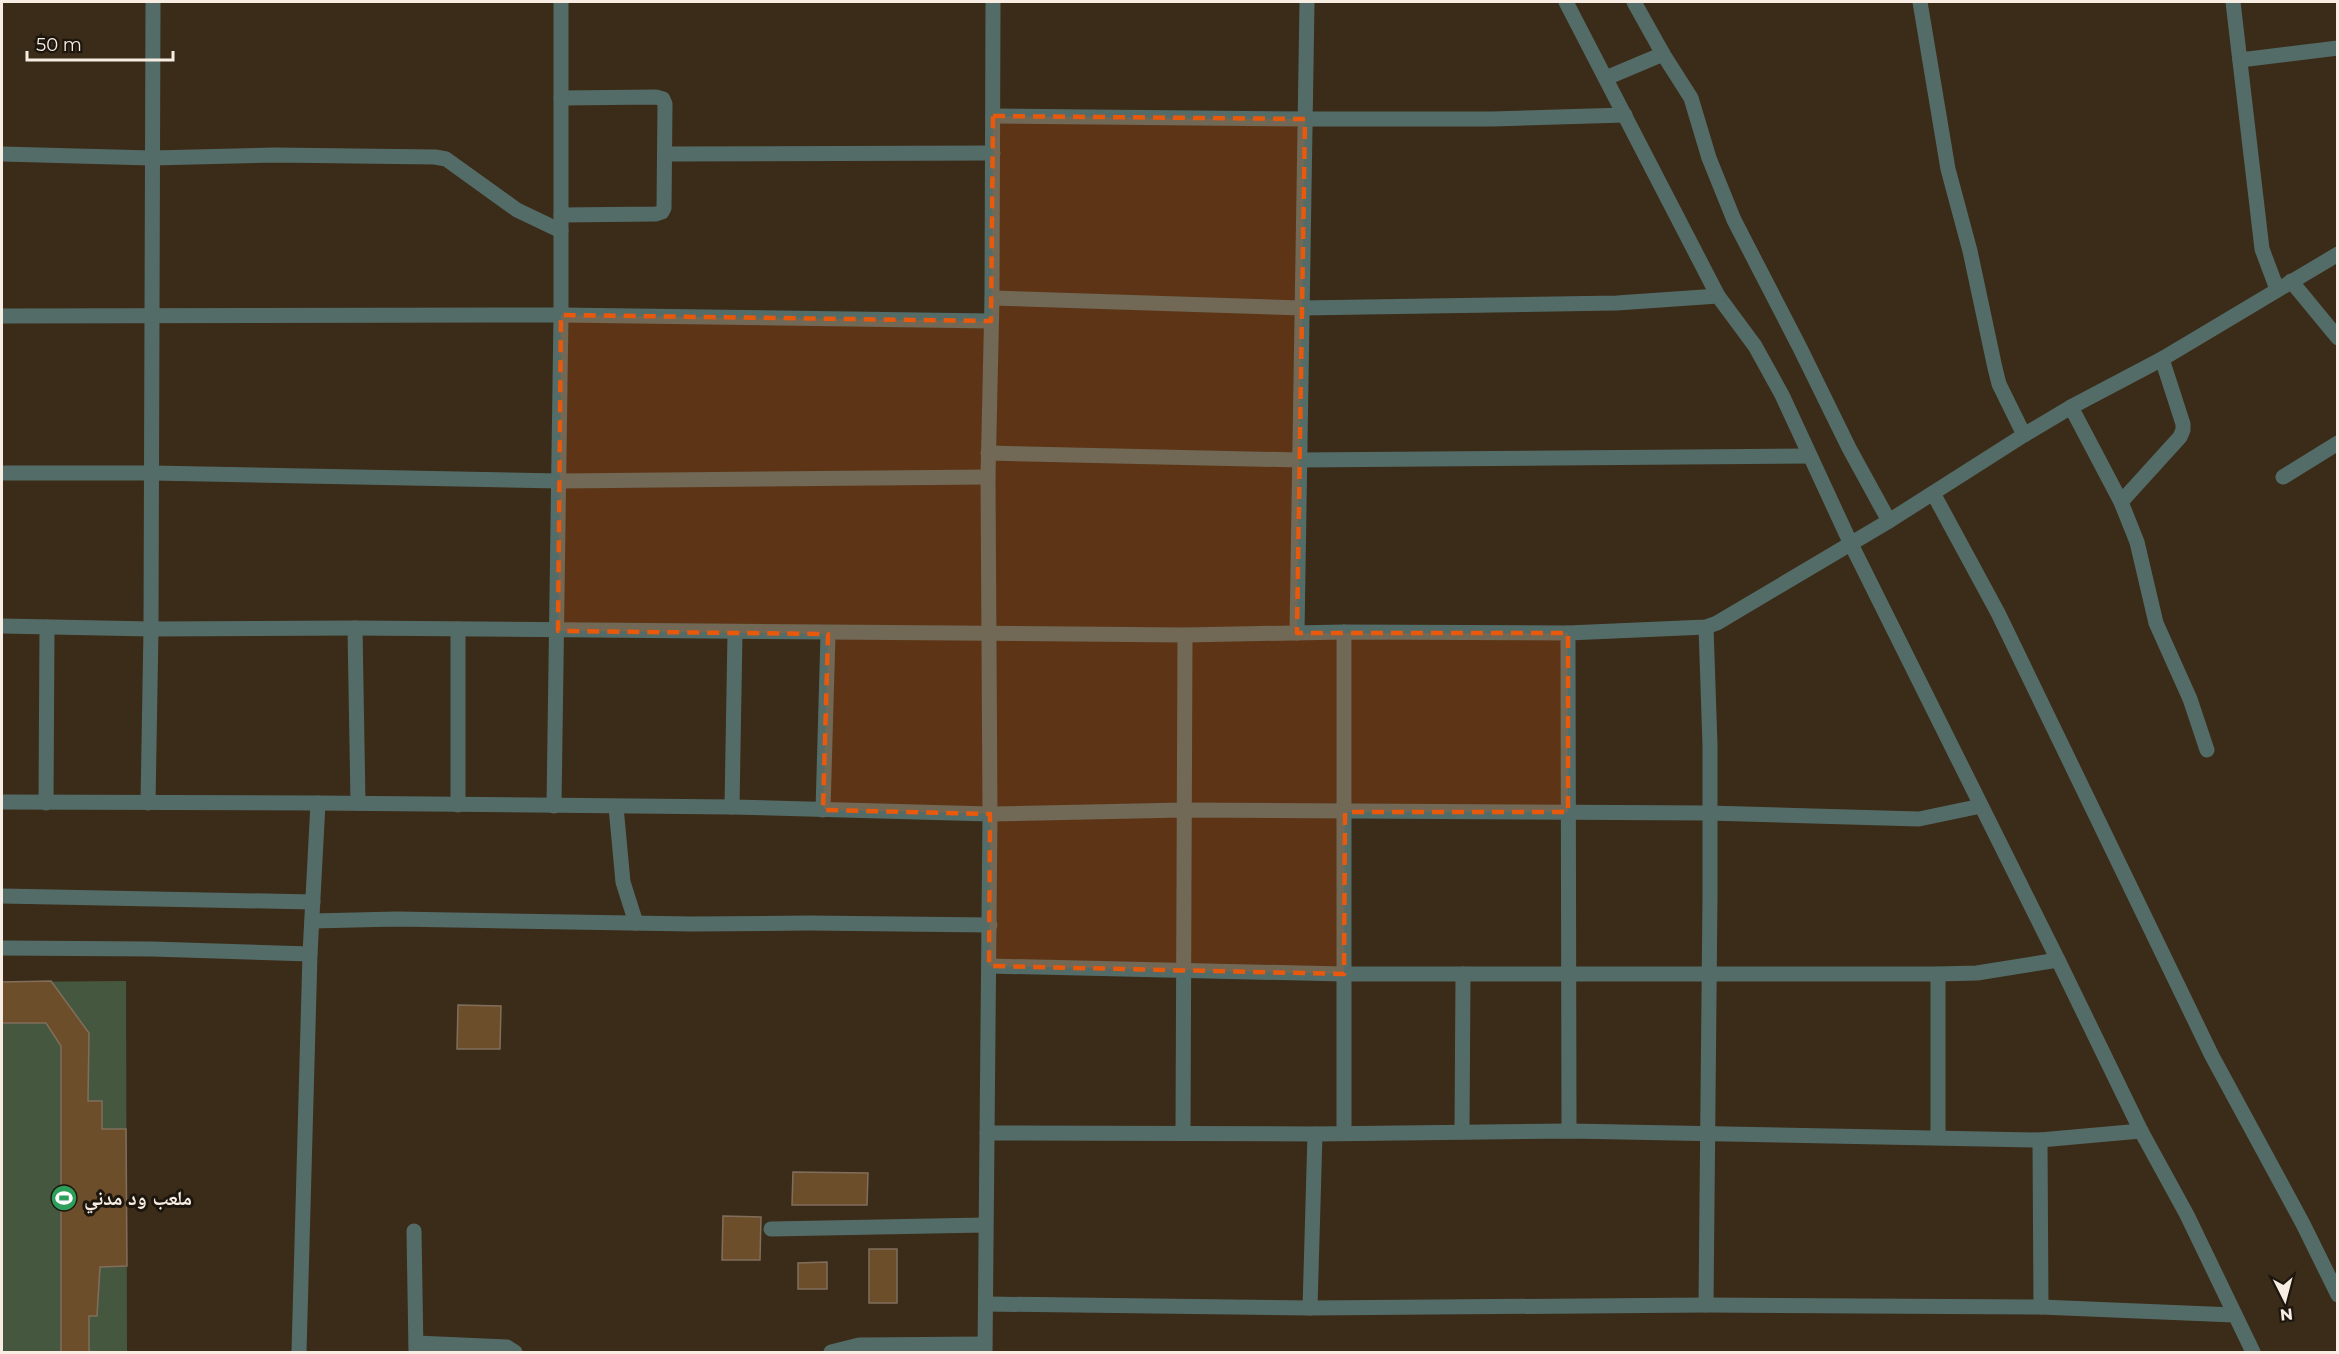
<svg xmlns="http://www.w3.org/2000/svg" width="2339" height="1354" font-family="Montserrat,'Noto Naskh Arabic',sans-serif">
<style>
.green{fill:#465740}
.building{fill:#6d4e2b;stroke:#806e5b;stroke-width:1.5}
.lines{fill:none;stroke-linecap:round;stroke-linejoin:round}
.minor{stroke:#546c68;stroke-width:15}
.marked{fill:#e8590c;fill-opacity:0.2;stroke:#e8590c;stroke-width:4.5;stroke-dasharray:12 8;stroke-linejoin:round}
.labels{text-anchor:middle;stroke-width:6;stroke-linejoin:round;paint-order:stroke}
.poi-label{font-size:20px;font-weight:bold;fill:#f7ede2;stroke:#1d160e;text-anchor:start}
</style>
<rect width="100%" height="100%" fill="#3b2c1a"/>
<polygon class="green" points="126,981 127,1352 2,1352 2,982"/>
<g class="building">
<polygon points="51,981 89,1033 88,1101 102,1101 102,1129 126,1129 127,1266 100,1267 97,1316 89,1316 89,1352 61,1352 61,1046 46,1023 2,1023 2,982"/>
<polygon points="458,1005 501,1006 500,1049 457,1049"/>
<polygon points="793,1172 868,1173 867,1205 792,1205"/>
<polygon points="723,1216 761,1217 760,1260 722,1260"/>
<rect x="869" y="1249" width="28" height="54"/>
<polygon points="827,1262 827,1289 798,1289 798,1263"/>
</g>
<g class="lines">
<g class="minor">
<polyline points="1566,2 1718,296 1755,346 1782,395 1850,542 2058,960 2141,1131 2187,1215 2253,1352"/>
<polyline points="1634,2 1663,54 1691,98 1709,158 1734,220 1800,348 1849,448 1889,521"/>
<polyline points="1920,2 1948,169 1970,251 1995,368 1999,384 2024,435"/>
<polyline points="2233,2 2262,249 2277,289"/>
<polyline points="2240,60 2338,48"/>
<polyline points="1606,78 1663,54"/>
<polyline points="561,98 656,97 663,99 665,104 664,208 662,212 656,214 561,215"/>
<polyline points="993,116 1305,119 1492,119 1625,115"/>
<polyline points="2,154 152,158 275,155 435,157 446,159 517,210 561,231"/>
<polyline points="666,154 993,153"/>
<polyline points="2291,281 2338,338"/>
<polyline points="992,298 1302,308 1617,303 1718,296"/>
<polyline points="2,316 561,315 991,321"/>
<polyline points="2071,407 2121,502 2137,542 2156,623 2190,699 2207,750"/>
<polyline points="988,453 1299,460 1810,456"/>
<polyline points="2,473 152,473 560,481 988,477"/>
<polyline points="2283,477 2338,443"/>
<polyline points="1933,493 1998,613 2212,1056 2303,1224 2338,1295"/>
<polyline points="2121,502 2180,437 2183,430 2183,424 2162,359"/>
<polyline points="2,626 151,629 355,628 1185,635 1344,632 1568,633 1706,627 1717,623 1889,521 2024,435 2071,407 2162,359 2338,254"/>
<polyline points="1706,627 1710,745 1710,896 1706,1305"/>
<polyline points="355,628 358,803"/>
<polyline points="458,629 458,805"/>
<polyline points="1297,633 1307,2"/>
<polyline points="1568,633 1569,1131"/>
<polyline points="2,802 318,803 732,807 990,814 1184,810 1708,813 1919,819 1981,806"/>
<polyline points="46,803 47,627"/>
<polyline points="148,803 151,629 153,2"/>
<polyline points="554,806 561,315 561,2"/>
<polyline points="616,807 623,882 636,923"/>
<polyline points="732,807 735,633"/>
<polyline points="823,810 828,634"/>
<polyline points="2,896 313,902"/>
<polyline points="312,921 397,919 692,924 809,923 990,925"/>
<polyline points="2,948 152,949 310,954"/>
<polyline points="989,966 1344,974 1938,974 1977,973 2058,960"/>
<polyline points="1183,1132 1185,635"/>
<polyline points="1344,1132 1344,632"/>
<polyline points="1462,1132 1463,974"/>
<polyline points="987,1133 1315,1134 1569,1131 2040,1140 2141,1131"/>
<polyline points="1938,1137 1938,974"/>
<polyline points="2040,1140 2041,1307"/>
<polyline points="771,1229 985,1225"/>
<polyline points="414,1231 416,1352"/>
<polyline points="986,1304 1310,1308 1706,1305 2041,1307 2234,1315"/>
<polyline points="1310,1308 1315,1134"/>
<polyline points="416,1343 507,1347 515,1352"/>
<polyline points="299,1352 310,954 318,803"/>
<polyline points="831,1352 859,1345 985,1344"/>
<polyline points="985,1352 990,814 988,477 992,298 993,2"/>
</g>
</g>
<path class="marked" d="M993,116L1305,119L1297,633H1568V812H1345L1344,974L989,966L990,814L823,810L828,634L558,631L561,315L991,321Z"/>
<defs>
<symbol id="stadium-disc" viewBox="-11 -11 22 22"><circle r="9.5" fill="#2e9e5b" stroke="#1d160e"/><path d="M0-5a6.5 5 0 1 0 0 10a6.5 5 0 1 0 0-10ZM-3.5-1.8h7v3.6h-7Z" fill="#fff"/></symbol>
</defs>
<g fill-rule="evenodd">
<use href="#stadium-disc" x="49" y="1183" width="30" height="30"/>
</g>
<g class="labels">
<g class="poi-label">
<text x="84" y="1205">ملعب ود مدني</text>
</g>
</g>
<rect width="2339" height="1354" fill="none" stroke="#f7ede2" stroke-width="6"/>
<g transform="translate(2285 1300) rotate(174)" stroke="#1d160e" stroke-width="4.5" paint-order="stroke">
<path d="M0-4.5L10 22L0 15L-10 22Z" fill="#f7ede2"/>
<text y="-9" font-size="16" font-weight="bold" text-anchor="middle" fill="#f7ede2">N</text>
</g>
<path d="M27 51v9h146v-9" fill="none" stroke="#f7ede2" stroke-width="3"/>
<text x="36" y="51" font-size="18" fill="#f7ede2" stroke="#1d160e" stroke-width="4.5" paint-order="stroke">50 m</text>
</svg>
